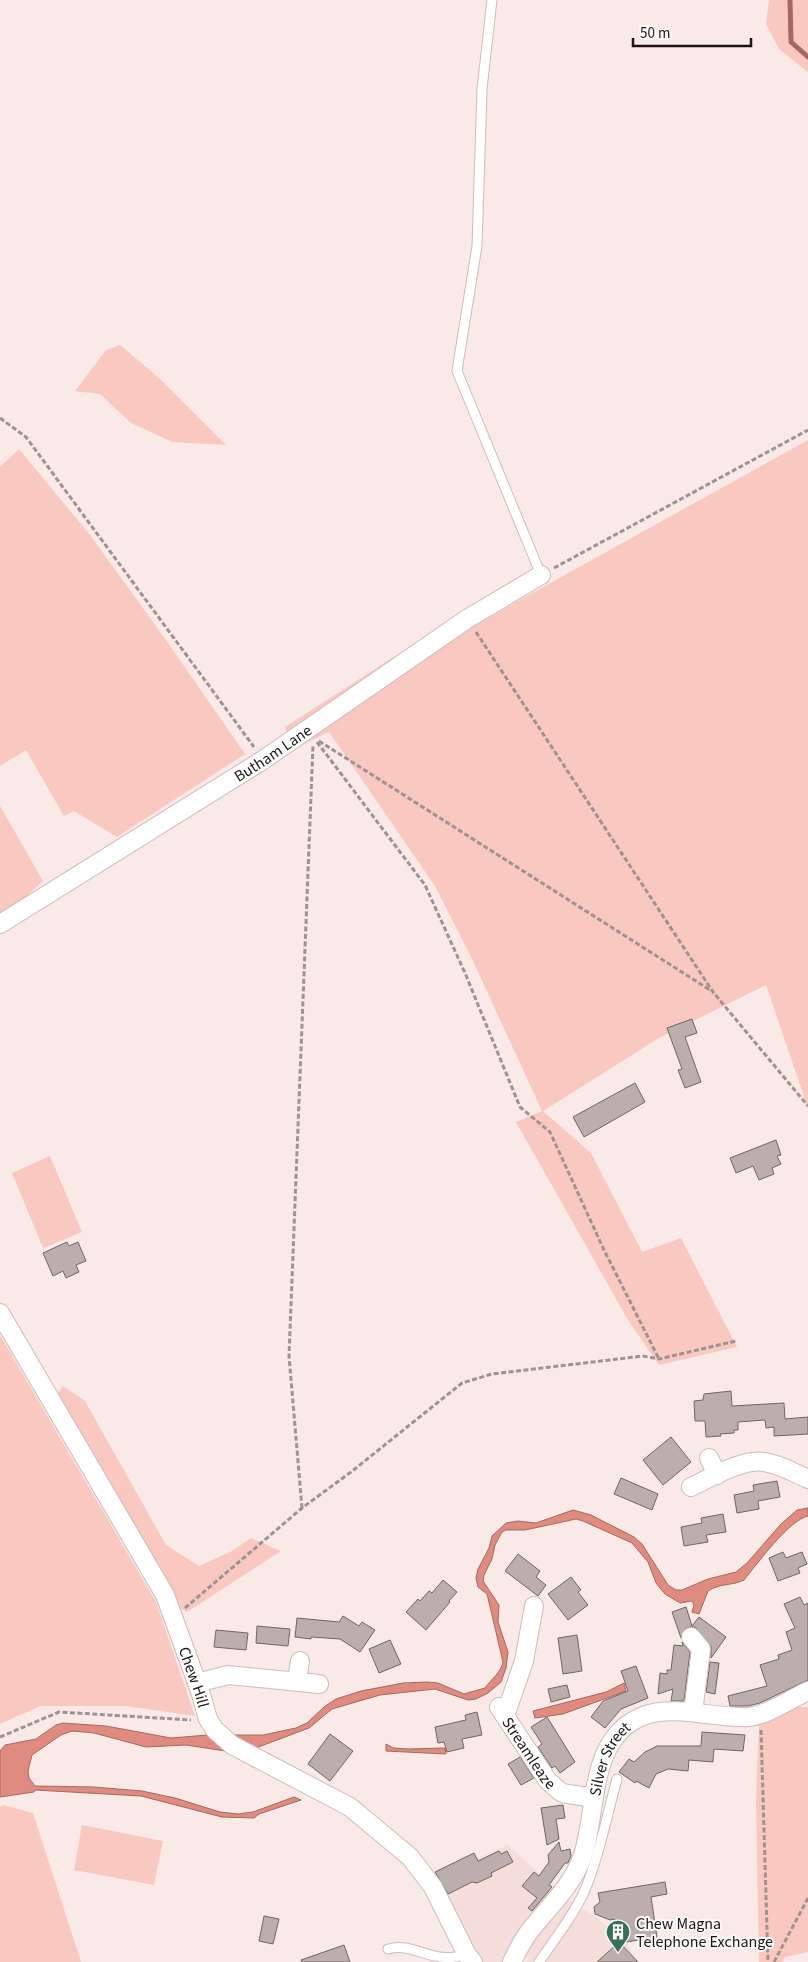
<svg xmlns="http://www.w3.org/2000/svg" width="808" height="1962" font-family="'Source Sans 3',sans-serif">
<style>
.built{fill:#f5ddd9}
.green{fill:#f8c8c1}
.water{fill:#df8b80;stroke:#a46860}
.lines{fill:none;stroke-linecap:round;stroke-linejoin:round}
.stream{stroke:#a46860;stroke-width:5}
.building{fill:#bcaeac;stroke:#716563}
.service-casing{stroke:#ccbdbb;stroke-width:11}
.minor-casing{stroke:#ccbdbb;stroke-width:20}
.path{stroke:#9e9391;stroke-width:3;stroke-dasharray:5 2.5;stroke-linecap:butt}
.service{stroke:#fff;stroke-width:9}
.minor{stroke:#fff;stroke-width:18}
.labels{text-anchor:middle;stroke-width:4;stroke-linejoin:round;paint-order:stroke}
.street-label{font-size:16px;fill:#1b1615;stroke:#fdfafa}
.poi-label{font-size:16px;fill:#1b1615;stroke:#fdfafa;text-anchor:start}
</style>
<rect width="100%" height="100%" fill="#f9eae7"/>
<polygon class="built" points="508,1845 566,1898 597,1918 627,1943 635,1962 527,1962 528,1957 502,1962 482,1962 466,1933 431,1878"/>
<g class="green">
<polygon points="769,0 808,0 808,72 779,49 766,24"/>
<polygon points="120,345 158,377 226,445 172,442 131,423 100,394 75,391 106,350"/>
<polygon points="808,440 808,1108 766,985 659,1038 543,1111 591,1153 642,1252 681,1238 737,1347 659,1365 628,1320 516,1122 542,1111 472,959 435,886 329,732 294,749 285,727 459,615 480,622"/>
<polygon points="19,449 90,535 166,640 245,754 117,837 74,811 64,816 26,750 0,766 0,467"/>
<polygon points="0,806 43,881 24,898 0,914"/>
<polygon points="50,1156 82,1232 43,1248 12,1173"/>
<polygon points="0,1335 156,1602 195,1716 126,1706 41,1706 0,1724"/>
<polygon points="63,1386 85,1401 166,1545 199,1566 232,1551 251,1538 281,1551 187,1612 176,1606 57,1394"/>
<polygon points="796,1701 796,1707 808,1707 808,1952 785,1957 782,1962 759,1962 756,1801 759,1724"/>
<polygon points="3,1805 33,1813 81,1962 0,1962 0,1807"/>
<polygon points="82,1825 163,1841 154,1885 74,1870"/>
</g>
<g class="water">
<path d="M808,1508V1516C789,1520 757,1564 744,1580C732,1586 720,1583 708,1591L699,1614L692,1612L694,1605L692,1601L680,1603L665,1594L656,1583L648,1562L632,1543L583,1521L576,1519L525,1530H506L502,1532L495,1545L492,1559L484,1575L483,1581L499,1605L498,1622L508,1652L506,1668L501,1682L488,1693L476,1699L468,1700L435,1689L380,1695L332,1709L309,1728L253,1749L232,1752L186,1745L146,1747L94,1733L72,1731L61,1735L32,1755L28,1771L29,1778L35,1786L94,1787L142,1791L175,1798L220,1812L238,1814L253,1812L294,1797L301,1800L259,1814L254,1818L222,1817L141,1796L35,1790L34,1792L0,1797V1751L5,1745L36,1739L56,1725L63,1723L106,1726L171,1738L208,1735H263L296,1728L307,1723L324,1707L336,1699L361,1691L403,1683L427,1682L438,1683L464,1694L485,1688C491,1679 501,1673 503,1662L487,1594L478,1587L476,1578L478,1569L489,1548L492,1536L506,1523L518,1521L536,1523L573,1510L591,1515L634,1537L642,1544L668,1585L676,1590H682L708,1579L736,1572L747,1563L781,1524L797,1510Z"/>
<polygon points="624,1683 626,1691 563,1714 535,1718 533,1711 606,1692"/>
<polygon points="386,1744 393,1748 408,1749 445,1748 446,1754 386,1751"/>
</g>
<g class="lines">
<polyline class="stream" points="790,0 791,42 808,57"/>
</g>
<g class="building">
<polygon points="692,1019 697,1033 685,1037 701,1082 685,1088 678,1070 682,1069 667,1028"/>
<polygon points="635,1083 645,1102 584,1137 573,1117"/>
<polygon points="776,1140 781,1155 777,1156 781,1164 772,1168 774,1174 759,1180 753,1166 736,1173 730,1158"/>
<polygon points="67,1242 69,1246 78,1242 86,1261 76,1265 79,1272 66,1278 63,1271 53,1276 43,1253"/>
<polygon points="731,1391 732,1406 784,1403 785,1419 808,1417 808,1434 774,1436 774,1427 766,1428 765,1420 738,1422 738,1430 734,1430 734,1433 720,1434 721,1436 706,1437 705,1421 695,1421 694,1401 703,1400 704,1394"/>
<polygon points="671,1437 691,1462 663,1485 643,1460"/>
<polygon points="621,1478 658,1494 652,1510 614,1494"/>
<polygon points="777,1481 780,1497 758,1501 759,1509 737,1513 734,1495 754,1491 753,1485"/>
<polygon points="723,1514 726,1532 706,1535 708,1542 684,1546 681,1527 702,1523 701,1518"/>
<polygon points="783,1552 786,1558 802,1552 807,1564 798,1568 800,1573 778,1581 769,1558"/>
<polygon points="518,1554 540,1571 536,1577 546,1585 538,1596 505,1571"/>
<polygon points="571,1577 581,1590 578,1592 588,1605 568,1620 548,1594"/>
<polygon points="443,1580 457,1592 449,1601 450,1602 426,1630 406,1612 418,1599 420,1601 429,1591 432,1593"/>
<polygon points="800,1597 804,1605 808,1603 808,1680 760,1703 748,1706 730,1706 728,1696 767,1686 760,1665 779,1659 778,1655 792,1650 786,1632 795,1628 784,1604"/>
<polygon points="686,1607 692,1626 699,1617 726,1637 711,1658 711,1646 695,1627 690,1627 685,1629 681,1638 672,1612"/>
<polygon points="343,1616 359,1626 362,1622 375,1630 360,1652 340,1639 311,1637 311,1639 295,1637 297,1618 339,1622"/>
<polygon points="257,1626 290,1629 288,1646 256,1643"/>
<polygon points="216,1630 248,1633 246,1650 214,1647"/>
<polygon points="577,1635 582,1671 563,1674 558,1638"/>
<polygon points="390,1640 401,1664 379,1673 369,1649"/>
<polygon points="682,1642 690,1652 684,1701 671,1701 673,1689 658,1694 660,1673 667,1674 667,1670 671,1670 674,1645 683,1646"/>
<polygon points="710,1662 719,1663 715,1694 706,1692"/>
<polygon points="636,1666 648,1698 621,1709 605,1728 591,1717 603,1701 628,1691 621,1671"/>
<polygon points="567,1685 570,1697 551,1702 548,1689"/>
<polygon points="477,1712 482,1735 462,1739 464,1748 447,1752 444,1742 438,1743 435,1727 466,1720 465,1715"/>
<polygon points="547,1717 575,1762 560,1773 555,1766 552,1768 538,1747 542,1744 531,1727"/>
<polygon points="702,1732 745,1735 743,1751 714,1749 713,1762 689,1760 688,1771 668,1769 656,1774 649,1788 636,1781 635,1783 619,1772 629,1759 634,1762 645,1752 657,1746 701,1746"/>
<polygon points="330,1734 353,1751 330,1781 308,1764"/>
<polygon points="520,1757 534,1778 521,1785 508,1764"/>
<polygon points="563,1805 565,1818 556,1819 559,1839 547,1845 541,1808"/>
<polygon points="559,1842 561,1851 570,1849 571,1856 568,1863 565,1863 549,1885 552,1887 532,1911 528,1908 537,1898 522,1886 534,1872 539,1876 549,1862 548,1855"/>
<polygon points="499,1851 501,1854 507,1851 513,1862 491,1873 492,1876 477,1883 472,1882 448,1894 435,1872 474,1853 478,1861"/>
<polygon points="665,1882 667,1894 651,1897 657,1937 620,1943 638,1962 597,1962 618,1943 614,1919 610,1920 595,1914 594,1907 600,1902 598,1893"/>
<polygon points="264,1916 279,1919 273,1944 259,1941"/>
<polygon points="344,1945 350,1962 302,1962 301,1960"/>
</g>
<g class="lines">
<defs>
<g id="service">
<polyline points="492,0 482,89 477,246 457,371 541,575"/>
<path d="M388,1949C405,1944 419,1953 435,1956C446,1959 456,1957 467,1955"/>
<path d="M539,1962C555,1939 573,1916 585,1890C599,1857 607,1815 617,1779"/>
</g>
<g id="minor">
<path id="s1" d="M0,924L263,760L467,619L541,575"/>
<path id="s2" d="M0,1313L165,1595L200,1691L208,1719L215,1730L232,1745L350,1807L410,1857L433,1887L467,1955L473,1962"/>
<polyline points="709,1458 717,1475"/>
<path d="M691,1487C710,1478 744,1458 764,1462C780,1464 794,1473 808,1479"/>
<polyline points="691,1637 701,1649 693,1712"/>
<polyline points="297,1681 300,1661"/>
<polyline points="197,1683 228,1675 319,1684"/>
<path id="s3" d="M499,1707L548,1781L562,1793L594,1798"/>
<polyline points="505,1716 524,1661 534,1606"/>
<path id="s4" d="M512,1962C517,1952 522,1941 529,1932C547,1908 573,1886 583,1855C598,1808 588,1738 643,1716C675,1704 716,1719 749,1717C767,1715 791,1699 808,1691"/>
</g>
</defs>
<use href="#service" class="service-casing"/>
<use href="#minor" class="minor-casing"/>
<g class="path">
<polyline points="0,418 26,437 254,747"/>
<polyline points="554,568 808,430"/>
<polyline points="476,632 713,992 808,1106"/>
<polyline points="319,741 710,990"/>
<polyline points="317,742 425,885 465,973 520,1107 550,1132 604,1250 659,1359"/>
<polyline points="302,1508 289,1356 313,745"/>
<polyline points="185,1608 302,1508 351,1472 462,1383 492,1374 643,1356 659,1359 736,1341"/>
<polyline points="761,1730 768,1962"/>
<polyline points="0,1737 59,1712 191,1720"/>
<polyline points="774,1962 808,1898"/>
</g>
<use href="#service" class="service"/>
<use href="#minor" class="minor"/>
</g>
<defs>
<symbol id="building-pin" viewBox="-11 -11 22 30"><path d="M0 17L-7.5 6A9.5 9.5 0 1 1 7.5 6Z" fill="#387159" stroke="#fdfafa"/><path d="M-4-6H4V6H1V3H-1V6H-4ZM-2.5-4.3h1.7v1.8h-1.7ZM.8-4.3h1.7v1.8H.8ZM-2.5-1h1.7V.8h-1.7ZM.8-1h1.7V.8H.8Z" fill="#fff"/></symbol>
</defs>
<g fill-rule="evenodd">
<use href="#building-pin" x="604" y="1918" width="28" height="38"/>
</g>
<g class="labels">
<g class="street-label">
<text dy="6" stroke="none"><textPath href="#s1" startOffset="322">Butham Lane</textPath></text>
<text dy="6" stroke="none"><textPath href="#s2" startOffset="414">Chew Hill</textPath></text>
<text dy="6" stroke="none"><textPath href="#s3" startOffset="55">Streamleaze</textPath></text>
<text dy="6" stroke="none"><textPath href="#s4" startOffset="230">Silver Street</textPath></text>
</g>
<g class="poi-label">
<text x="636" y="1929">Chew Magna<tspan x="636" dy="18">Telephone Exchange</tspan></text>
</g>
</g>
<path d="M633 38v8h118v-8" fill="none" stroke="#1b1615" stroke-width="2.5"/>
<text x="640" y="38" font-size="15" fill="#1b1615" stroke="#fdfafa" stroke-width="4" paint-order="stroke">50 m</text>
</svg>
